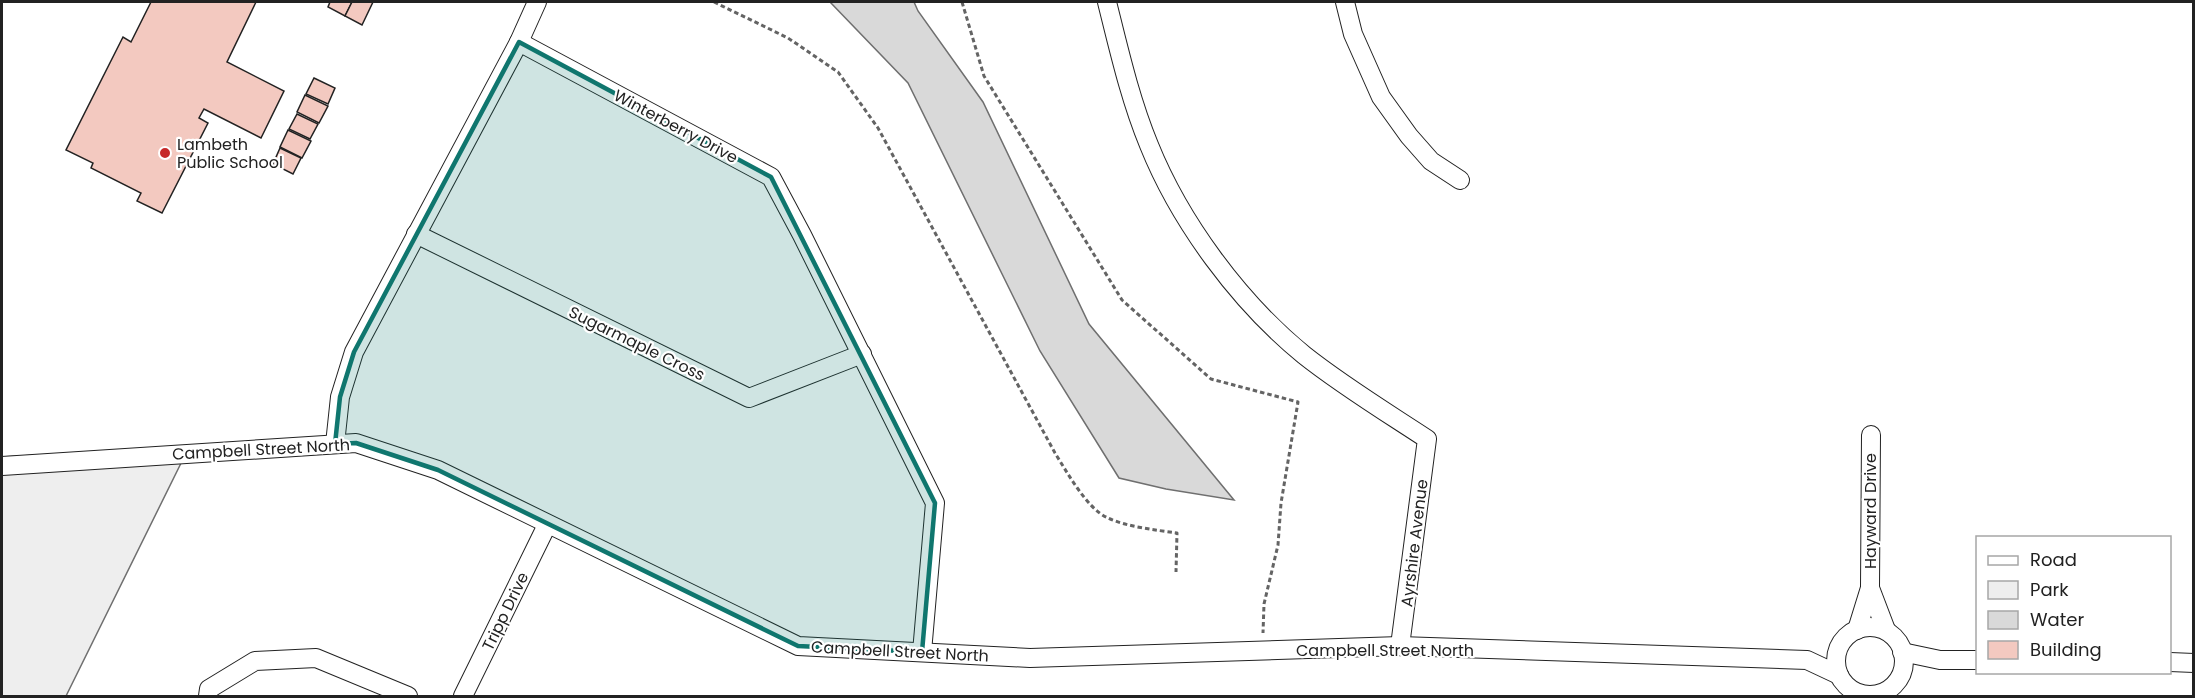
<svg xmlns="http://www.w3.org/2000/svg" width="2195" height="698" font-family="Poppins,sans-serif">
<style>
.green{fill:#eee;stroke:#6f6f6f;stroke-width:1.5}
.water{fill:#d9d9d9;stroke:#6f6f6f;stroke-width:1.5}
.building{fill:#f3c9c0;stroke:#222;stroke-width:1.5}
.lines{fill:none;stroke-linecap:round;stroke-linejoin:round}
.minor-casing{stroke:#222;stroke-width:20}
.path{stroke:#646464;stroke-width:3;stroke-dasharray:4.5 3;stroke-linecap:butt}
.minor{stroke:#fff;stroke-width:18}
.marked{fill:#0f766e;fill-opacity:0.2;stroke:#0f766e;stroke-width:4.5;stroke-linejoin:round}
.poi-dot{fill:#c62828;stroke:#fff;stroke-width:2}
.labels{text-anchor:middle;stroke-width:4.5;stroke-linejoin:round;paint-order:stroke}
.street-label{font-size:16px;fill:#222;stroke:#fff}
.poi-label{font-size:16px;fill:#222;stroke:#fff;text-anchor:start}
</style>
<rect width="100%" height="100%" fill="#fff"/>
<polygon class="green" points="189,447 66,696 2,696 2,457"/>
<polygon class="water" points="830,2 914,2 918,11 983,102 1089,324 1234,500 1166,489 1119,478 1040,351 908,83"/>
<g class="building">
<polygon points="151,2 256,2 227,62 284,91 261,138 204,109 199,118 208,123 162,213 137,201 141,193 91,168 93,163 66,150 123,37 131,42"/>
<polygon points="330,2 352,2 345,16 328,7"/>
<polygon points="352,2 373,2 362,25 345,16"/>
<polygon points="314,78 335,88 328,104 306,94"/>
<polygon points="305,95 328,106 319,123 297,112"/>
<polygon points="297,114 318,124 310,139 289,129"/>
<polygon points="288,130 311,141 302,158 280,147"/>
<polygon points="280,148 301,158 293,174 273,164"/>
</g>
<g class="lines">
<defs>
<g id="minor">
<path d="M1107,2C1119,50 1130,99 1149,145C1180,222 1239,302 1304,355C1343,386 1386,412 1427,439L1400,646"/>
<polyline points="1345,2 1353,34 1381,97 1409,136 1431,161 1460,180"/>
<polyline points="519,42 537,2"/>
<polyline points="416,234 749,398 862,354"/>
<polyline points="335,444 340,397 354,352 519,42 771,177 802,235 935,503 922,652"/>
<polyline points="2,466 356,443 438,470 798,646 1030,658 1400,646 1807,660 1839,675"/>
<polyline points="1870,588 1886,630"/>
<circle cx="1870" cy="661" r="34"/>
<polyline points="1857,630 1870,588 1871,435"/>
<polyline points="1902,652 1940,660 1978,660"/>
<polyline points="2170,662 2194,663"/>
<polyline points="208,696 209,689 255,661 316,658 408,696"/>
<polyline points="463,696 547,525"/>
</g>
</defs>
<use href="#minor" class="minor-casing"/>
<g class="path">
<path d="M714,2L788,38L838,72L878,128L1055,453C1067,472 1087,509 1108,518C1127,527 1156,530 1177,533L1176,572"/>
<polyline points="962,2 984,76 1122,300 1211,379 1298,402 1281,503 1278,545 1264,604 1263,633"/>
</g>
<use href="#minor" class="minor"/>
</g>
<path class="marked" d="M519,42L771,177L935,503L922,652L798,646L438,470L356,443L335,444L340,397L354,352Z"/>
<circle class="poi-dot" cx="165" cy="153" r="6"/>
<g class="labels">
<g class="street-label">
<text transform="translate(676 126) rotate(28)" y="6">Winterberry Drive</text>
<text transform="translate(637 343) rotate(26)" y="6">Sugarmaple Cross</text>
<text transform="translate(261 449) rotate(-3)" y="6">Campbell Street North</text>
<text transform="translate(1870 511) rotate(-90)" y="6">Hayward Drive</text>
<text transform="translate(1414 543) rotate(-83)" y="6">Ayrshire Avenue</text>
<text transform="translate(505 611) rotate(-64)" y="6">Tripp Drive</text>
<text x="1385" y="656">Campbell Street North</text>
<text transform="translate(900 651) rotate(3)" y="6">Campbell Street North</text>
</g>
<g class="poi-label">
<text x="177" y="150">Lambeth<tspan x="177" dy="18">Public School</tspan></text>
</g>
</g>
<rect width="2195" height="698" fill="none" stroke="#222222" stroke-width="6"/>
<rect x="1976" y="536" width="195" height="138" fill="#ffffff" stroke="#a7a7a7" stroke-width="1.5"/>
<rect x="1988" y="556" width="30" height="9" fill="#ffffff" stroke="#a7a7a7" stroke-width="1.5"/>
<text x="2030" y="566" font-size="18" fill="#222222">Road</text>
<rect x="1988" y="581" width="30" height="18" fill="#eeeeee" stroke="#a7a7a7" stroke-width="1.5"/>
<text x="2030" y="596" font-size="18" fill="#222222">Park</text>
<rect x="1988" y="611" width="30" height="18" fill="#d9d9d9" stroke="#a7a7a7" stroke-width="1.5"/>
<text x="2030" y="626" font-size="18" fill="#222222">Water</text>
<rect x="1988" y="641" width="30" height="18" fill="#f3c9c0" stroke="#a7a7a7" stroke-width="1.5"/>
<text x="2030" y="656" font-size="18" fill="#222222">Building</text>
</svg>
